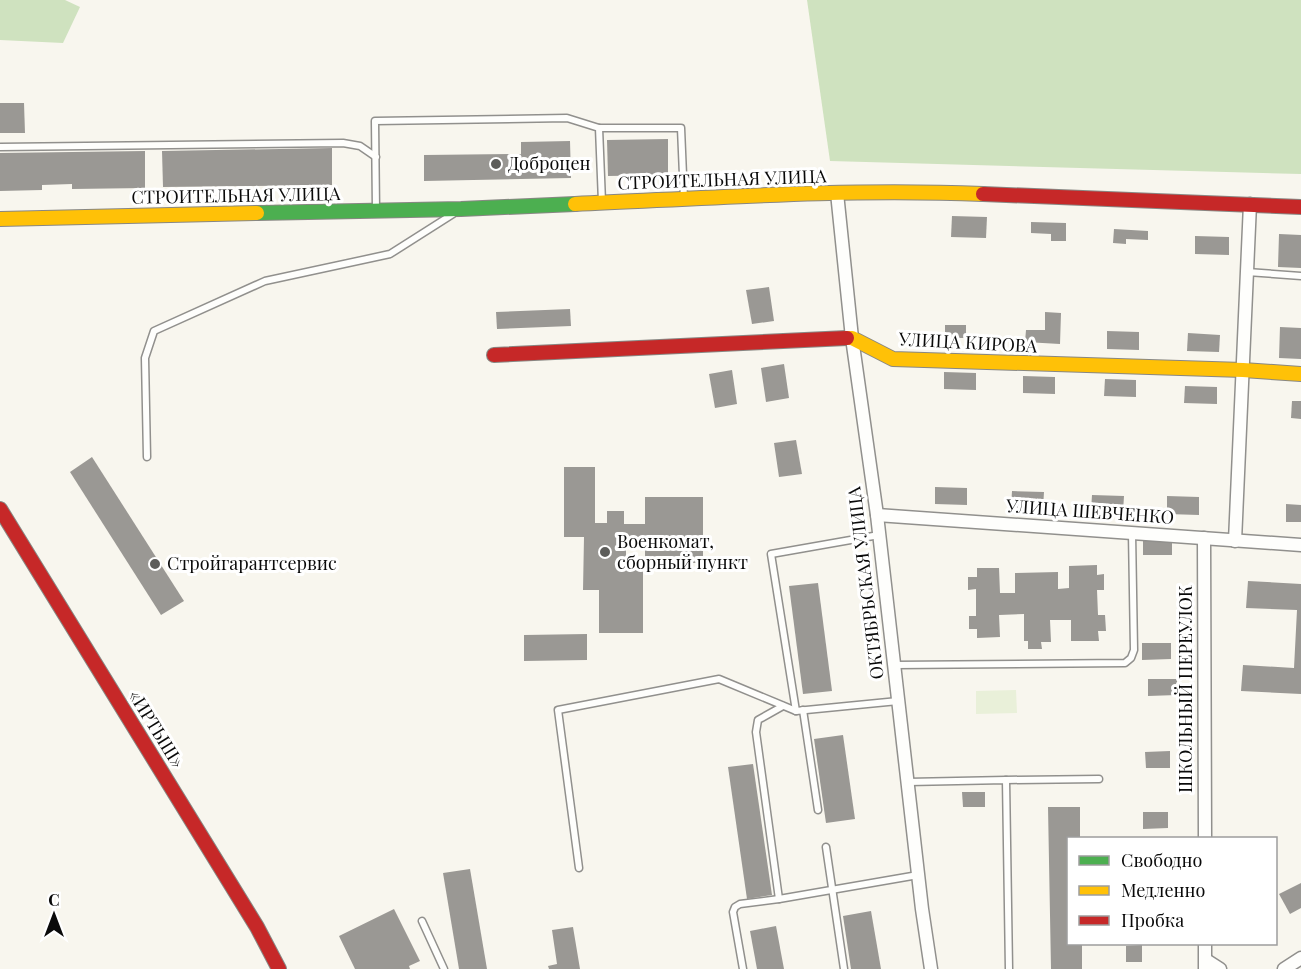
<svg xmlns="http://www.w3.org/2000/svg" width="1301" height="969" font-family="'Playfair Display',serif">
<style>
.forest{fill:#cfe2bf}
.pitch{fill:#e9f0d9}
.building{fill:#9a9894}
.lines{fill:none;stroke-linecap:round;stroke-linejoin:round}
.lane-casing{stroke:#91908d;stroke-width:9}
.street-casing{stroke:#91908d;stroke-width:15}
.fast-casing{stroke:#888783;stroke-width:16}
.slow-casing{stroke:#888783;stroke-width:16}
.jam-casing{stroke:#888783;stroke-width:16}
.lane{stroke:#fefefc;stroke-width:6}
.street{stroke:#fefefc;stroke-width:12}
.fast{stroke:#4caf50;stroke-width:14}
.slow{stroke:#ffc107;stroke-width:14}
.jam{stroke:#c62828;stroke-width:14}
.poi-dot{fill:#5d5d5a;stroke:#fff;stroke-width:2}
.labels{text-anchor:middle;stroke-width:6;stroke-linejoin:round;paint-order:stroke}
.poi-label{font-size:18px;fill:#0a0a0a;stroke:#fff;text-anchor:start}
.street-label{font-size:18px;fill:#0a0a0a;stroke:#fff}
</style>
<rect width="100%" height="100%" fill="#f8f6ee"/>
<g class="forest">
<polygon points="0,0 65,0 80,7 63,43 0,40"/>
<polygon points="807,0 1301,0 1301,174 830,161"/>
</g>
<polygon class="pitch" points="1016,690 1017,713 976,714 976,691"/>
<g class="building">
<polygon points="0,103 24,103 25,133 0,133"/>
<polygon points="668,139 668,175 608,176 607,140"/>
<polygon points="570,141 571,178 424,181 424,155 521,154 521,142"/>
<polygon points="332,148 332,185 163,187 162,151"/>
<polygon points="145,151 145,188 72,189 72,184 42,185 42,190 0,191 0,153"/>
<polygon points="952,216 987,217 986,238 951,237"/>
<polygon points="1031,222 1066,223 1066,241 1051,241 1051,234 1031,233"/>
<polygon points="1114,229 1148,231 1148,240 1126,239 1126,244 1113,243"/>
<polygon points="1279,234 1301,235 1301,268 1278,267"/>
<polygon points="1195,236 1229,237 1229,255 1195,254"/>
<polygon points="769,287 774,321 752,324 746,290"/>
<polygon points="570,309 571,326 497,329 496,312"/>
<polygon points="1045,312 1061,313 1060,344 1025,342 1026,330 1045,330"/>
<rect x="945" y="325" width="21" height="13"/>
<polygon points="1280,327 1301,328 1301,359 1279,358"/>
<polygon points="1107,331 1139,332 1139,350 1107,349"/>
<polygon points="1188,333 1220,335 1219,352 1187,351"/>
<polygon points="784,364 789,398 766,402 761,368"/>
<polygon points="732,370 737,404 715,408 709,374"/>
<polygon points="944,372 976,373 976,390 944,389"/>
<polygon points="1023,376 1055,377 1055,394 1023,393"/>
<polygon points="1105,379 1136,380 1136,397 1104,396"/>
<polygon points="1185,386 1217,387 1217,404 1184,403"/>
<polygon points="1292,401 1301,401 1301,419 1291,418"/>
<polygon points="796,440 802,474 779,477 774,443"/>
<polygon points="92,457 184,601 161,615 70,472"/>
<polygon points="564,467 595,467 595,523 607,523 607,511 624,511 624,524 645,524 645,497 703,497 703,563 645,563 645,537 626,537 626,567 643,567 643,633 599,633 599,590 583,590 584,537 564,537"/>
<polygon points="935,487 967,488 967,505 935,504"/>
<polygon points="1012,491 1044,492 1043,509 1011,508"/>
<polygon points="1092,495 1124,496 1123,513 1091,512"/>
<polygon points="1167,496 1199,497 1199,515 1167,514"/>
<polygon points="1286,504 1301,505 1301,522 1286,522"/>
<polygon points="1172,538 1172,555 1143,555 1143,539"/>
<polygon points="1097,565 1097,575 1104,574 1104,590 1097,590 1098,615 1105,615 1106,631 1098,631 1099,641 1071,641 1071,620 1050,620 1051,642 1041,642 1042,649 1028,649 1028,641 1024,641 1024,614 999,615 1000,637 977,638 977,629 969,629 969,616 976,616 976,589 968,590 968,577 977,577 977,568 999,568 1000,593 1015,593 1015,573 1058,572 1058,589 1069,588 1069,566"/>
<polygon points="1248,581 1301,584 1301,694 1241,691 1243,665 1294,668 1297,610 1246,608"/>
<polygon points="818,583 832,691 803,694 789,586"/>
<polygon points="587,634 587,660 524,661 524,635"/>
<polygon points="1142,643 1171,643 1171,659 1142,660"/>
<polygon points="1148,679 1177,679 1177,695 1148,696"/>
<polygon points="843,735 855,819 826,823 814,739"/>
<polygon points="1170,751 1170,768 1146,768 1145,752"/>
<polygon points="753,764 772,895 747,899 728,767"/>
<polygon points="962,792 985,792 985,807 963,807"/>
<polygon points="1048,807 1080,807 1080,838 1068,838 1068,944 1082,944 1082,969 1051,969"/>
<polygon points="1143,812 1168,812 1168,828 1143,829"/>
<polygon points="470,869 487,969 459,969 443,873"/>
<polygon points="1301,883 1301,908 1290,914 1279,894"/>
<polygon points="394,909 420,961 409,966 410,969 355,969 339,936"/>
<polygon points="871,911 881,969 851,969 843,916"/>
<polygon points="776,926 784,969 757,969 750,931"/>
<polygon points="573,927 580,969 549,969 548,966 557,964 552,930"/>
<polygon points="1142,945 1142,962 1126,962 1126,946"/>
</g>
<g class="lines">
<defs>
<g id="lane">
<polyline points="599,128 681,128 684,199"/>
<polyline points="0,147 343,143 360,146 376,157"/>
<polyline points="376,210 375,121 567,118 599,128 602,202"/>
<polyline points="1247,272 1301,276"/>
<polyline points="147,457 145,358 154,331 265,281 390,254 453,214"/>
<polyline points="895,665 1125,663 1131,658 1134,650 1132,533"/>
<polyline points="783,706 758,720 756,732 779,899 918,875"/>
<polyline points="803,710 818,810"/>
<polyline points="796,711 771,554 879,535"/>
<polyline points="1006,780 1099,779"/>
<polyline points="908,782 1006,780 1009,969"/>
<polyline points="826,847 844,969"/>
<polyline points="579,868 558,710 719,679 796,711 898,701"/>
<polyline points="422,921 444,969"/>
<polyline points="743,969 733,912 735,907 740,904 779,899"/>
</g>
<g id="street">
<polyline points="837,193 852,338 877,515 922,909 931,969"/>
<polyline points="877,515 1301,545"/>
<polyline points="1204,538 1205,838"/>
<polyline points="1235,541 1250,204"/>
<polyline points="1206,960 1220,969"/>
<polyline points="1205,969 1205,944"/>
<polyline points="1284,969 1301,958"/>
</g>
<polyline id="fast" points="257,213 461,209 575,204"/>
<g id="slow">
<path d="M575,204C711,198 847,188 983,194"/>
<polyline points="0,219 257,213"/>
<polyline points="847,338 852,338 893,359 1243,370 1301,374"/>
</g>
<g id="jam">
<polyline points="983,194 1301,207"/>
<polyline points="494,355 847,338"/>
<polyline points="0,509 257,927 279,969"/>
</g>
</defs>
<use href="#lane" class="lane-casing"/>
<use href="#street" class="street-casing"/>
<use href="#fast" class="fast-casing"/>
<use href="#slow" class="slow-casing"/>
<use href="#jam" class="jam-casing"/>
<use href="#lane" class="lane"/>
<use href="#street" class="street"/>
<use href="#fast" class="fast"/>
<use href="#slow" class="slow"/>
<use href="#jam" class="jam"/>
</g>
<g class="poi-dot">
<circle cx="496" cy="164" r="6"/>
<circle cx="605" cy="552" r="6"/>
<circle cx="155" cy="564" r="6"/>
</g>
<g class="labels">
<g class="poi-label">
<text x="508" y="170">Доброцен</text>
<text x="617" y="548">Военкомат,<tspan x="617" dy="21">сборный пункт</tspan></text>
<text x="167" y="570">Стройгарантсервис</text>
</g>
<g class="street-label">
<text transform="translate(722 180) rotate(-2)" y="6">СТРОИТЕЛЬНАЯ УЛИЦА</text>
<text transform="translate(236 196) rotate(-1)" y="6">СТРОИТЕЛЬНАЯ УЛИЦА</text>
<text transform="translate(968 343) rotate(3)" y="6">УЛИЦА КИРОВА</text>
<text transform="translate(1090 512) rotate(4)" y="6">УЛИЦА ШЕВЧЕНКО</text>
<text transform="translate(866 583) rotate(-97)" y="6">ОКТЯБРЬСКАЯ УЛИЦА</text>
<text transform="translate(1186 689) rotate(-90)" y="6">ШКОЛЬНЫЙ ПЕРЕУЛОК</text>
<text transform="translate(156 729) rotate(58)" y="6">«ИРТЫШ»</text>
</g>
</g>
<rect x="1067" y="837" width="210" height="108" fill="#ffffff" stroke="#9d9d9d" stroke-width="1.5"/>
<rect x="1079" y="856" width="30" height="9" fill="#4caf50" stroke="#9d9d9d" stroke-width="1.5"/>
<text x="1121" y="867" font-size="18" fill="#0a0a0a">Свободно</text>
<rect x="1079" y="886" width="30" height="9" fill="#ffc107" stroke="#9d9d9d" stroke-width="1.5"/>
<text x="1121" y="897" font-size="18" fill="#0a0a0a">Медленно</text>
<rect x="1079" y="916" width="30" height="9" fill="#c62828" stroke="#9d9d9d" stroke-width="1.5"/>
<text x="1121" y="927" font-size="18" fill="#0a0a0a">Пробка</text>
<g transform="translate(54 915)" stroke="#ffffff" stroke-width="4.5" paint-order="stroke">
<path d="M0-4.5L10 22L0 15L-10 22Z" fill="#0a0a0a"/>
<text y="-9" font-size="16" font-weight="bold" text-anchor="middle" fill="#0a0a0a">С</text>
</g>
</svg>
